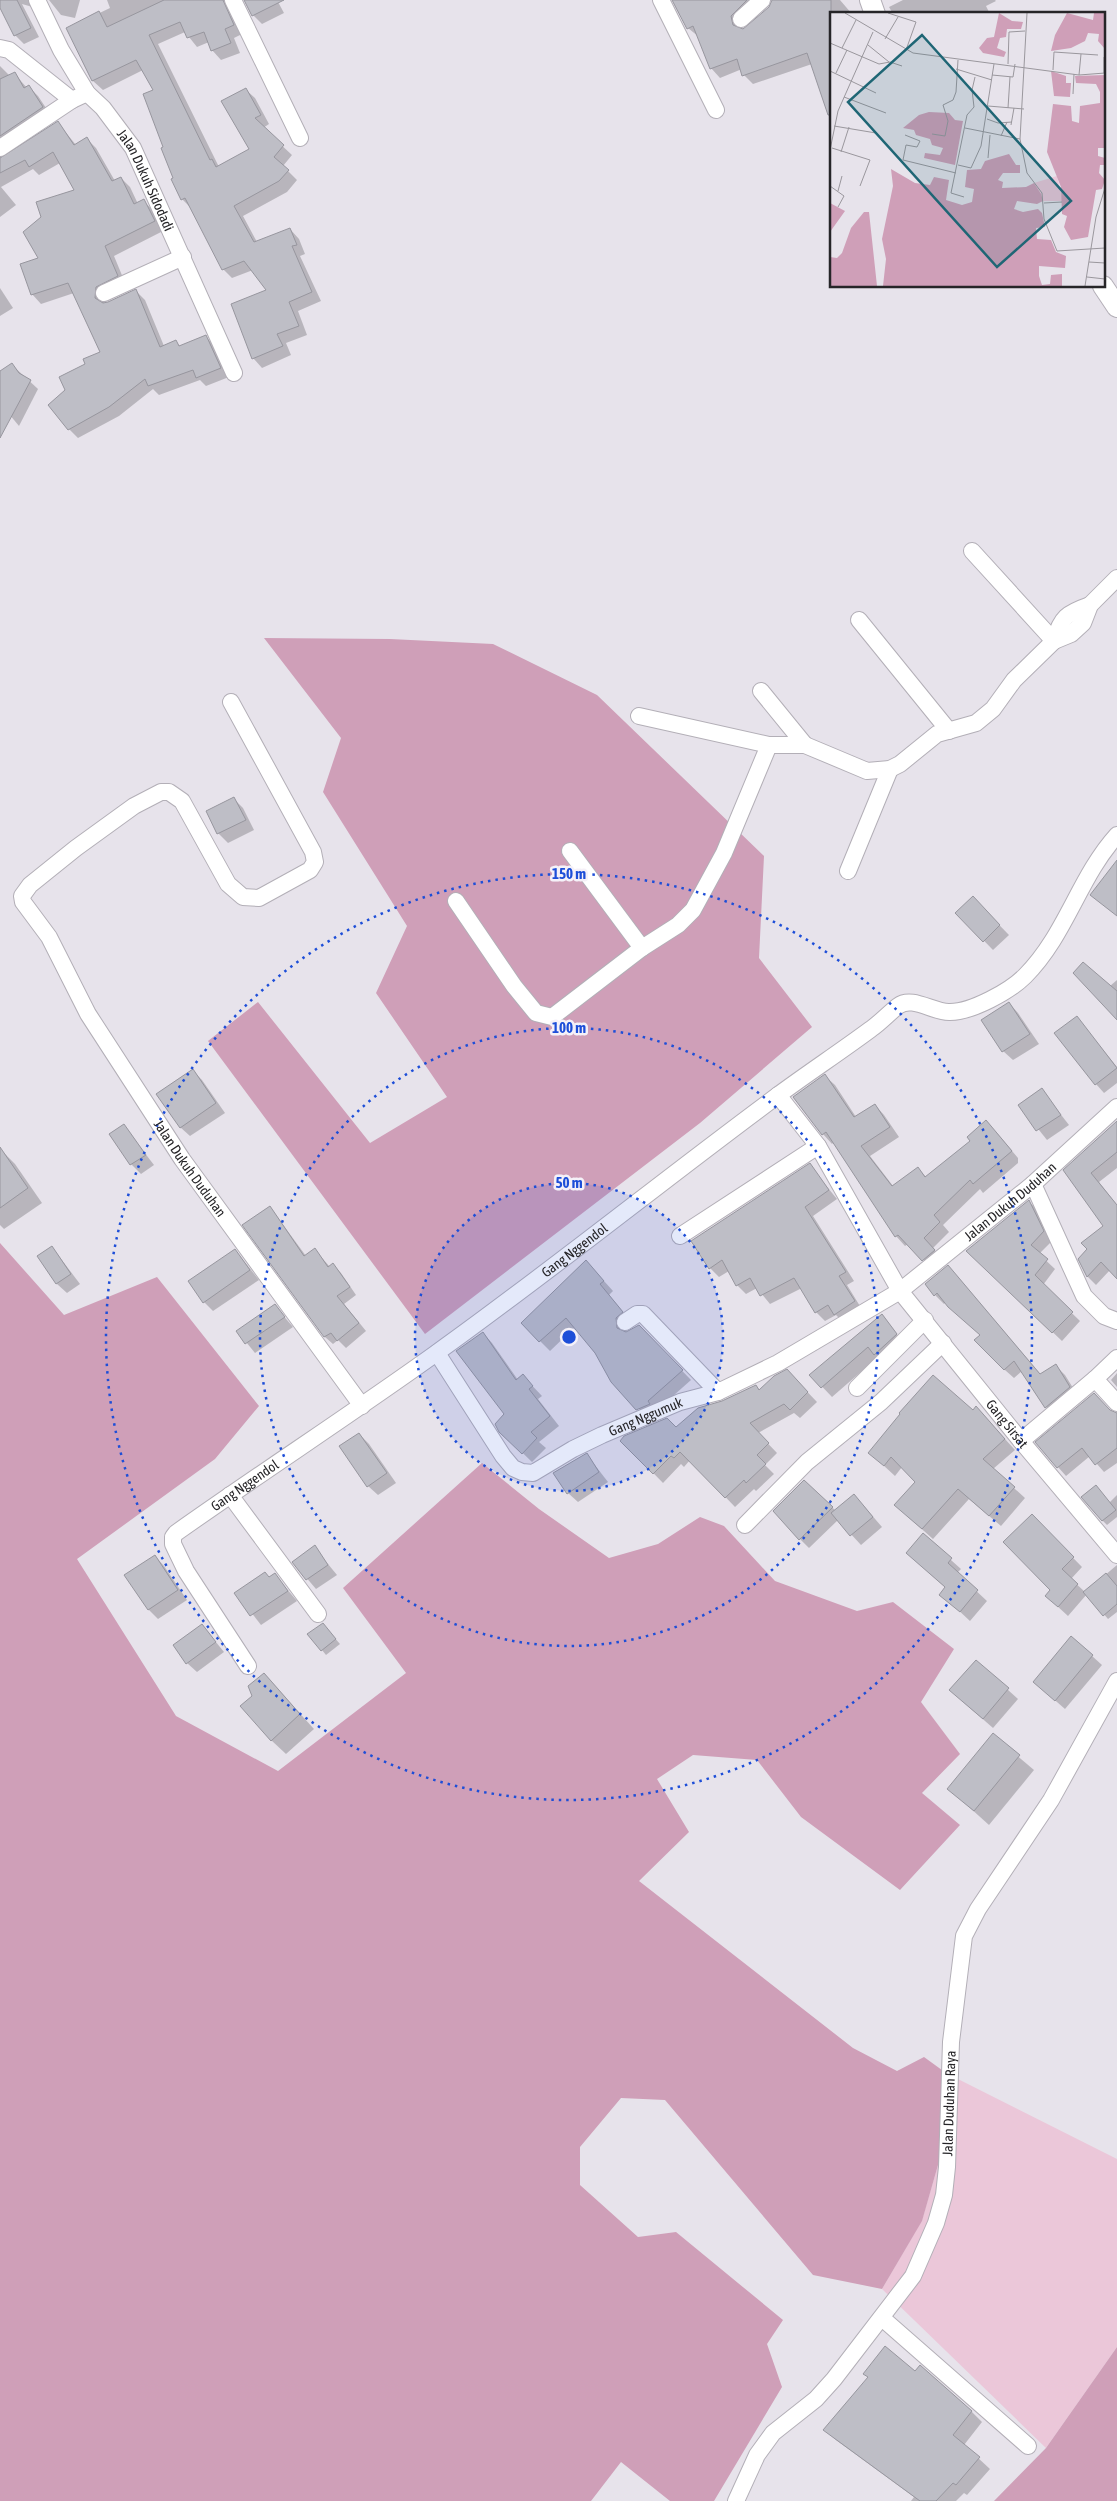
<svg xmlns="http://www.w3.org/2000/svg" width="1117" height="2501" font-family="'Asap Condensed',sans-serif">
<style>
.green{fill:#ebc7d9}
.forest{fill:#cf9fb8}
.shadow{fill:#0003}
.building{fill:#bebec6;stroke:#97969e}
.lines{fill:none;stroke-linecap:round;stroke-linejoin:round}
.minor-casing{stroke:#b3afb7;stroke-width:18}
.tertiary-casing{stroke:#b3afb7;stroke-width:22}
.minor{stroke:#fff;stroke-width:16}
.tertiary{stroke:#fff;stroke-width:20}
.ring{fill:none;stroke:#1d4ed8;stroke-width:2.5;stroke-dasharray:2.5 5}
.labels{text-anchor:middle;stroke-width:5;stroke-linejoin:round;paint-order:stroke}
.street-label{font-size:14px;fill:#262528;stroke:#f5f1f8}
.inset-road{fill:none;stroke:#9a979d;stroke-width:1}
.view{fill:#1f6675;fill-opacity:0.15;stroke:#1f6675;stroke-width:2.5}
.inset-edge{fill:none;stroke:#262528;stroke-width:2.5}
.centre{fill:#1d4ed8;stroke:#f5f1f8;stroke-width:2.5}
.ring-label{font-size:15px;text-anchor:middle;font-weight:bold;fill:#1d4ed8;stroke:#f5f1f8;stroke-width:5;stroke-linejoin:round;paint-order:stroke}
</style>
<rect width="100%" height="100%" fill="#e7e3eb"/>
<polygon class="green" points="946,2073 1117,2159 1117,2347 1046,2448 882,2289 922,2220 940,2158"/>
<g class="forest">
<polygon points="264,638 390,639 493,644 597,695 764,856 759,958 812,1027 700,1123 425,1334 208,1041 258,1002 370,1143 447,1097 376,993 407,926 323,792 341,738"/>
<polygon points="0,1243 64,1315 157,1277 259,1406 215,1459 77,1559 176,1716 278,1771 406,1673 343,1588 482,1463 539,1509 609,1558 658,1544 700,1517 724,1526 775,1581 857,1611 893,1602 954,1649 921,1702 960,1754 922,1793 960,1825 900,1890 801,1817 757,1760 693,1755 657,1779 689,1832 639,1881 853,2048 897,2071 924,2057 946,2073 940,2158 922,2221 882,2289 813,2275 665,2100 621,2098 580,2147 580,2185 638,2237 676,2232 783,2320 767,2344 782,2387 714,2501 670,2501 621,2462 591,2501 0,2501"/>
<polygon points="1117,2347 1117,2501 994,2501 1046,2448"/>
</g>
<g class="shadow">
<polygon points="4,0 41,0 36,8 22,4 39,37 24,44 15,35 0,6 0,2"/>
<polygon points="49,0 80,0 75,18 61,15"/>
<polygon points="107,0 240,0 242,34 234,38 240,53 221,60 212,50 209,42 197,47 185,32 158,44 219,167 250,150 245,89 255,98 269,124 263,128 292,155 283,166 297,180 287,192 243,216 257,242 290,229 299,239 305,254 300,256 321,301 298,311 307,335 286,343 291,355 262,368 253,358 268,291 253,270 232,278 223,269 191,208 182,199 164,148 154,91 143,70 103,90 93,81 68,28 110,8"/>
<polygon points="245,0 277,0 284,13 262,24 253,15"/>
<polygon points="674,0 769,0 741,25 740,29 748,28 773,4 772,0 840,0 852,14 831,14 812,64 753,84 744,75 742,69 720,78 711,68 699,37 688,28"/>
<polygon points="903,0 995,0 996,1 986,6 990,14 893,14 889,7"/>
<polygon points="0,66 10,76 14,73 27,88 29,87 38,96 52,117 0,153"/>
<polygon points="58,123 76,145 87,139 96,148 115,181 121,178 130,187 138,204 143,201 153,210 163,231 114,256 126,285 105,296 104,304 136,291 145,300 164,346 176,342 181,347 206,337 215,346 229,377 206,386 200,380 159,395 153,389 119,416 78,438 69,429 67,391 87,365 101,352 74,293 41,304 32,294 39,259 76,190 60,163 39,175 33,169 1,187 16,205 0,217 0,158"/>
<polygon points="0,288 13,308 0,316"/>
<polygon points="12,365 38,389 19,426 0,403 0,373"/>
<polygon points="233,798 243,808 254,830 228,843 218,833"/>
<polygon points="973,898 1009,935 993,950 957,913"/>
<polygon points="1117,980 1117,1018 1110,986"/>
<polygon points="1009,1003 1018,1013 1039,1044 1013,1060 1003,1051"/>
<polygon points="1077,1018 1117,1067 1117,1083 1104,1093 1096,1084"/>
<polygon points="193,1071 202,1080 225,1113 190,1136 180,1127"/>
<polygon points="825,1076 835,1085 856,1117 875,1105 884,1115 899,1137 870,1156 893,1186 918,1168 927,1178 996,1132 1018,1158 1018,1163 983,1193 980,1189 943,1225 949,1232 933,1248 944,1261 933,1269 908,1244 905,1246 896,1236 834,1142 832,1144 823,1134"/>
<polygon points="1041,1089 1069,1125 1047,1140 1019,1105"/>
<polygon points="124,1126 154,1165 141,1174 131,1164 111,1135"/>
<polygon points="1117,1126 1117,1168 1099,1182 1117,1205 1117,1277 1110,1270 1096,1285 1088,1277 1079,1259 1105,1226 1065,1170"/>
<polygon points="0,1149 15,1164 42,1203 4,1229 0,1225"/>
<polygon points="809,1165 837,1199 813,1216 854,1281 847,1285 863,1311 844,1323 836,1315 825,1321 816,1312 802,1288 770,1304 757,1288 746,1294 737,1285 729,1271 719,1277 710,1268"/>
<polygon points="1029,1202 1038,1210 1052,1241 1039,1254 1055,1269 1043,1285 1080,1321 1062,1341 976,1259"/>
<polygon points="270,1207 306,1256 315,1250 330,1267 333,1265 341,1273 356,1295 344,1304 366,1331 346,1348 338,1340 333,1344 325,1337 244,1225"/>
<polygon points="52,1247 80,1284 67,1293 57,1284 39,1256"/>
<polygon points="235,1250 259,1280 213,1311 204,1302"/>
<polygon points="595,1271 613,1291 609,1295 631,1322 625,1328 626,1334 639,1326 691,1380 647,1419 575,1327 550,1351 522,1323"/>
<polygon points="957,1276 1041,1375 1056,1366 1065,1375 1078,1396 1055,1416 1046,1407 1022,1371 1014,1378 997,1363 976,1340 982,1335 946,1302 944,1304 935,1295"/>
<polygon points="275,1306 293,1327 255,1353 238,1332"/>
<polygon points="881,1315 905,1344 878,1357 832,1397 811,1375"/>
<polygon points="483,1333 492,1343 518,1380 523,1376 542,1396 538,1399 559,1426 539,1442 546,1448 532,1462 500,1431 506,1415"/>
<polygon points="1117,1373 1117,1387 1111,1380"/>
<polygon points="796,1380 817,1402 800,1418 794,1413 758,1433 777,1453 765,1465 774,1474 756,1491 754,1489 735,1507 690,1460 684,1467 681,1464 663,1483 622,1441 676,1429 756,1386 760,1390"/>
<polygon points="976,1407 1015,1450 993,1469 1025,1498 1001,1526 969,1499 933,1539 906,1515 917,1482 902,1467 895,1476 870,1453 973,1411"/>
<polygon points="1117,1413 1117,1463 1104,1472 1090,1456 1066,1476 1058,1467 1113,1414"/>
<polygon points="359,1434 369,1444 396,1483 378,1495 368,1486"/>
<polygon points="587,1455 608,1482 578,1502 568,1493"/>
<polygon points="804,1481 836,1511 863,1505 882,1527 861,1545 838,1520 809,1548 800,1539"/>
<polygon points="1117,1495 1117,1517 1107,1525 1102,1520 1109,1503"/>
<polygon points="1032,1516 1082,1567 1071,1579 1085,1592 1117,1565 1117,1612 1108,1619 1087,1594 1068,1616 1056,1605"/>
<polygon points="923,1535 961,1569 957,1573 987,1601 970,1621 941,1594 946,1588 907,1553"/>
<polygon points="314,1547 337,1575 316,1589 293,1562"/>
<polygon points="155,1556 164,1566 187,1600 158,1619 148,1609"/>
<polygon points="275,1575 297,1601 261,1625 236,1593"/>
<polygon points="202,1625 224,1652 197,1672 187,1663"/>
<polygon points="327,1629 340,1644 326,1655 309,1634"/>
<polygon points="1092,1656 1102,1665 1065,1709 1034,1682"/>
<polygon points="976,1661 1018,1699 993,1728 961,1700"/>
<polygon points="264,1674 314,1729 286,1754 271,1740"/>
<polygon points="993,1735 1034,1770 989,1825 949,1789"/>
<polygon points="915,2373 972,2412 982,2422 964,2445 990,2469 967,2495 964,2493 956,2501 911,2501 914,2497 836,2440 825,2430"/>
</g>
<g class="building">
<polygon points="0,0 17,0 31,28 14,36 0,8"/>
<polygon points="164,0 223,0 234,25 225,29 231,43 211,51 204,32 187,38 180,22 149,35 210,160 212,159 216,167 249,149 221,101 246,88 261,115 255,118 284,145 274,157 289,170 279,181 234,206 254,242 290,228 297,245 292,246 312,292 289,302 299,326 277,334 283,346 252,359 231,304 266,290 244,261 222,270 185,198 181,200 171,179 173,178 161,148 163,147 143,94 153,90 136,60 92,81 66,28 99,11 107,27"/>
<polygon points="244,0 284,0 252,16"/>
<polygon points="672,0 747,0 731,16 733,25 743,29 769,7 772,0 831,0 831,115 828,115 807,53 742,76 737,59 710,69 693,26 687,29"/>
<polygon points="15,72 24,88 29,85 43,107 0,136 0,79"/>
<polygon points="58,121 74,145 87,137 112,181 121,177 134,204 144,199 155,221 105,246 118,276 96,287 95,298 103,303 108,302 136,289 160,347 176,340 179,346 206,335 221,368 196,378 193,370 148,386 145,379 109,407 68,430 48,405 65,390 59,377 85,364 83,359 100,352 68,283 31,295 20,264 38,258 23,232 41,217 36,202 74,190 53,152 29,167 25,160 0,173 0,158"/>
<polygon points="12,363 19,373 31,380 0,438 0,371"/>
<polygon points="234,797 246,820 217,834 206,811"/>
<polygon points="1117,860 1117,916 1090,895"/>
<polygon points="973,896 1000,925 983,942 955,913"/>
<polygon points="1083,962 1117,991 1117,1020 1073,973"/>
<polygon points="1009,1002 1030,1034 1002,1052 981,1020"/>
<polygon points="1077,1016 1117,1068 1095,1085 1054,1033"/>
<polygon points="193,1069 216,1103 180,1128 156,1094"/>
<polygon points="825,1074 854,1117 875,1104 890,1127 861,1146 892,1186 918,1167 925,1177 970,1141 967,1137 986,1120 1012,1151 973,1184 970,1180 934,1215 940,1222 924,1238 935,1250 922,1261 898,1235 895,1237 826,1132 822,1135 793,1097"/>
<polygon points="1042,1088 1061,1115 1036,1131 1018,1105"/>
<polygon points="1117,1121 1117,1152 1091,1173 1117,1205 1117,1279 1101,1262 1087,1277 1078,1259 1087,1249 1081,1243 1103,1226 1063,1170"/>
<polygon points="124,1124 146,1155 130,1165 109,1134"/>
<polygon points="0,1147 28,1188 0,1208"/>
<polygon points="810,1163 829,1190 805,1207 846,1272 839,1276 855,1301 834,1315 828,1305 815,1313 794,1278 760,1296 750,1278 736,1286 722,1260 709,1269 691,1241"/>
<polygon points="1029,1200 1044,1231 1031,1245 1048,1259 1035,1275 1073,1312 1052,1333 966,1251"/>
<polygon points="270,1206 304,1256 315,1248 328,1267 333,1263 350,1287 337,1296 359,1323 337,1341 331,1333 324,1337 242,1225"/>
<polygon points="52,1246 71,1274 56,1284 37,1256"/>
<polygon points="235,1249 250,1270 203,1303 188,1281"/>
<polygon points="586,1260 604,1281 600,1284 623,1312 616,1318 617,1328 626,1332 639,1325 683,1370 648,1401 650,1404 636,1410 611,1382 595,1353 566,1318 539,1342 521,1323"/>
<polygon points="948,1265 1040,1374 1056,1364 1070,1387 1045,1408 1014,1361 1004,1370 974,1340 980,1335 948,1307 937,1293 934,1296 925,1284"/>
<polygon points="275,1304 285,1317 245,1344 236,1331"/>
<polygon points="882,1314 897,1334 874,1355 868,1347 821,1388 809,1375"/>
<polygon points="483,1332 516,1380 523,1374 533,1386 529,1389 550,1416 531,1432 537,1438 522,1454 499,1432 495,1424 504,1414 456,1351"/>
<polygon points="787,1369 808,1392 790,1410 784,1404 750,1423 769,1443 757,1455 766,1464 746,1483 744,1480 725,1498 680,1452 674,1458 671,1456 653,1474 620,1441 624,1436 667,1418 676,1427 698,1408 722,1401 756,1385 759,1390 774,1376"/>
<polygon points="933,1375 973,1410 976,1406 1005,1439 983,1459 1015,1487 989,1516 958,1489 922,1529 894,1505 915,1482 891,1457 884,1466 868,1453 900,1414 899,1413"/>
<polygon points="1094,1393 1110,1410 1117,1413 1117,1448 1095,1465 1082,1448 1057,1468 1035,1442"/>
<polygon points="359,1433 387,1473 367,1487 339,1446"/>
<polygon points="587,1453 599,1472 567,1494 553,1473"/>
<polygon points="804,1480 833,1507 799,1540 773,1511"/>
<polygon points="1096,1485 1116,1510 1102,1521 1081,1497"/>
<polygon points="854,1494 873,1517 850,1536 831,1513"/>
<polygon points="1032,1514 1074,1557 1062,1569 1078,1584 1058,1607 1045,1596 1050,1590 1003,1542"/>
<polygon points="923,1533 952,1558 948,1563 978,1590 960,1612 939,1595 945,1587 906,1553"/>
<polygon points="315,1545 328,1565 306,1580 292,1562"/>
<polygon points="155,1555 178,1590 148,1610 124,1575"/>
<polygon points="265,1572 269,1577 275,1573 288,1591 250,1616 234,1593"/>
<polygon points="1106,1573 1117,1586 1117,1604 1103,1616 1083,1592"/>
<polygon points="323,1623 336,1639 321,1651 307,1634"/>
<polygon points="202,1624 216,1642 186,1664 173,1645"/>
<polygon points="1071,1636 1093,1655 1055,1701 1033,1682"/>
<polygon points="976,1660 1009,1688 983,1719 949,1690"/>
<polygon points="264,1673 300,1714 271,1741 240,1706 252,1696 248,1686"/>
<polygon points="993,1733 1020,1755 974,1811 947,1789"/>
<polygon points="885,2346 915,2371 920,2365 972,2411 953,2435 980,2457 956,2485 953,2483 936,2501 920,2501 823,2430 868,2377 863,2374"/>
</g>
<g class="lines">
<defs>
<g id="minor">
<path id="s1" d="M37,0L61,50L87,93L103,108L133,148L234,373"/>
<polyline points="233,0 300,138"/>
<polyline points="661,0 716,110"/>
<polyline points="741,19 762,0"/>
<polyline points="0,48 9,50 72,100 87,93"/>
<polyline points="0,148 72,100"/>
<polyline points="104,293 183,257"/>
<polyline points="972,551 1054,641"/>
<polyline points="859,620 949,731"/>
<path d="M1054,641C1061,617 1067,613 1090,605"/>
<polyline points="761,691 805,745"/>
<path id="s2" d="M231,702L313,852L315,862L310,870L259,898L243,897L228,884L182,801L169,792H161L134,806L76,848L30,885L22,896L23,902L49,937L88,1014L182,1159L362,1406"/>
<polyline points="639,716 769,745"/>
<polyline points="570,851 642,948"/>
<polyline points="848,871 890,769"/>
<polyline points="456,901 514,986 536,1013 552,1017 642,948 678,925 693,910 724,853 769,745 805,745 867,771 890,769 900,764 937,734 976,723 993,709 1014,680 1054,641 1071,634 1083,623 1090,605 1117,578"/>
<path id="s3" d="M778,1095L818,1146L900,1291L1021,1441L1117,1555"/>
<polyline points="1033,1184 1084,1296 1104,1316 1117,1321"/>
<polyline points="680,1236 818,1146"/>
<polyline points="625,1322 637,1314 643,1314 718,1392"/>
<path id="s4" d="M437,1353L503,1456L513,1468L522,1472L533,1473L573,1449L602,1435L680,1402L718,1392L778,1363L900,1291L1033,1184L1117,1107"/>
<polyline points="1095,1379 1117,1358"/>
<polyline points="857,1388 925,1320"/>
<polyline points="1021,1441 1095,1379 1117,1403"/>
<polyline points="230,1495 318,1614"/>
<polyline points="745,1525 807,1462 881,1402 943,1343"/>
<path id="s5" d="M248,1666L186,1571L173,1544V1537L176,1533C262,1472 350,1415 435,1354C551,1271 662,1181 777,1096C808,1073 840,1052 871,1029C881,1022 889,1013 898,1006C912,995 934,1013 950,1012C972,1012 1010,991 1025,976C1066,935 1079,877 1117,835"/>
<polyline points="882,2318 1028,2446"/>
<path id="s6" d="M736,2501L757,2455L773,2433L816,2399L834,2379L913,2276L936,2223L944,2195L947,2167L951,2042L964,1936L978,1909L1051,1800L1117,1681"/>
</g>
<g id="tertiary">
<polyline points="870,0 875,14"/>
<polyline points="1103,286 1117,307"/>
</g>
</defs>
<use href="#minor" class="minor-casing"/>
<use href="#tertiary" class="tertiary-casing"/>
<use href="#minor" class="minor"/>
<use href="#tertiary" class="tertiary"/>
</g>
<circle cx="569" cy="1337" r="154" fill="#1d4ed8" fill-opacity=".12"/>
<g class="ring">
<circle cx="569" cy="1337" r="154"/>
<circle cx="569" cy="1337" r="309"/>
<circle cx="569" cy="1337" r="463"/>
</g>
<g class="labels">
<g class="street-label">
<text dy="5" stroke="none"><textPath href="#s1" startOffset="212">Jalan Dukuh Sidodadi</textPath></text>
<text dy="5" stroke="none"><textPath href="#s2" startOffset="899">Jalan Dukuh Duduhan</textPath></text>
<text dy="5" stroke="none"><textPath href="#s4" startOffset="712">Jalan Dukuh Duduhan</textPath></text>
<text dy="5" stroke="none"><textPath href="#s5" startOffset="644">Gang Nggendol</textPath></text>
<text dy="5" stroke="none"><textPath href="#s4" startOffset="285">Gang Nggumuk</textPath></text>
<text dy="5" stroke="none"><textPath href="#s3" startOffset="402">Gang Sirsat</textPath></text>
<text dy="5" stroke="none"><textPath href="#s5" startOffset="239">Gang Nggendol</textPath></text>
<text dy="5" stroke="none"><textPath href="#s6" startOffset="468">Jalan Duduhan Raya</textPath></text>
</g>
</g>
<g transform="translate(830 12)">
<rect width="275" height="275" fill="#e7e3eb"/>
<path d="M227,164L233,189H213L204,171Z" fill="#ebc7d9"/>
<path d="M169,1L182,9L193,10L191,17H177L176,25L170,26L167,36L176,40L174,45L153,41L149,36L157,26L164,25ZM237,1L263,8L264,1H275V37L268,29L269,22L258,21L255,29L241,36L221,39L225,23ZM221,59L236,64V71H241L240,85L224,84ZM275,63V136H268V144L275,146V153H270L269,161L275,168L272,177L266,178L258,225L241,228L234,215L237,204L232,202L231,175L217,140L223,92L241,94L242,109L249,111L250,94L270,91V80L266,72L246,71L245,64ZM99,100L119,101L125,108L133,109L125,153L94,146L95,141L110,143L113,136L102,133L100,127L86,123L84,118L73,116L89,103ZM179,142L186,153H190V161H173L168,168L173,170L172,176L196,175L204,171L211,182L213,189L207,192L187,189L184,197L193,200L208,197L212,201L215,215L206,216L207,227L221,228L226,240L236,244L235,256L209,254V264L212,273L220,272L221,263L232,262V274H53L56,247L52,227L63,174L61,157L85,171L100,173L104,165L119,168L116,188L132,193L142,190L144,177L135,175L137,158L151,157L155,149ZM0,191L15,199L0,220ZM34,200H39L47,274H0V245L7,246L12,241L21,216Z" fill="#cf9fb8"/>
<path class="inset-road" d="M15,1L83,41L249,63L275,61M58,1L86,10L76,38M197,1L190,127L197,161L212,181L214,207L227,239L275,236M55,27L68,5M0,31L49,52L60,50L72,54M38,33L59,50M12,36L26,8M274,45V61M178,52L179,20L195,19M126,57L162,68M223,58L224,40L268,43M0,59L46,81M6,61L17,38M162,63L183,65L185,52M249,63L251,42M243,82L244,62M14,85L56,101M158,94L194,97M178,96L180,65M157,107L168,111L182,110M181,113L184,96M4,114L46,121M135,116L190,127M102,122L115,124L118,109L113,93L123,88L126,80L128,48M75,123L90,129L87,135L76,133L73,148L126,161M171,124L177,110M2,136L40,148L30,174M0,138L8,99L43,20M11,140L19,115M158,146L160,123M128,153L141,156L151,134L164,52M0,174L14,184L8,195M8,179L12,164M134,185L121,181L137,103L144,95L142,78L145,65M214,191L232,190M259,250L275,251M257,265L275,267M255,274L266,205L275,176"/>
<path class="view" d="M92,23L241,189L167,255L18,90Z"/>
<rect width="275" height="275" class="inset-edge"/>
</g>
<circle cx="569" cy="1337" r="8" class="centre"/>
<g class="ring-label">
<text x="569" y="879">150 m</text>
<text x="569" y="1033">100 m</text>
<text x="569" y="1188">50 m</text>
</g>
</svg>
